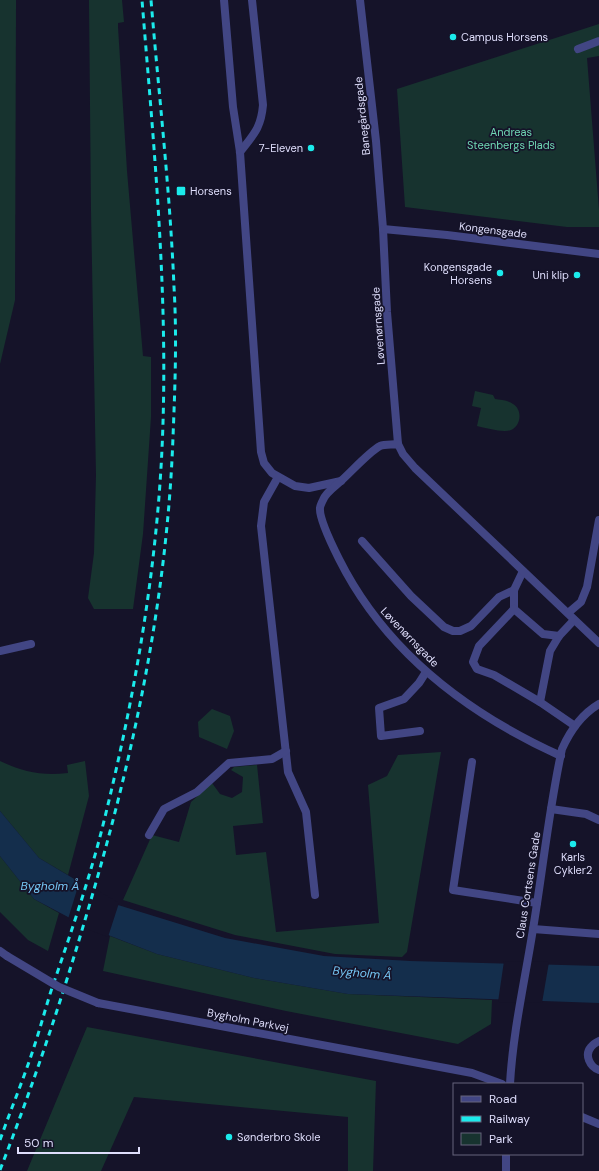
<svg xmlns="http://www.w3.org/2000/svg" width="599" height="1171" font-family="'DM Sans',sans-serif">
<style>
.green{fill:#17332f}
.water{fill:#142e4c}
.pier{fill:#151329}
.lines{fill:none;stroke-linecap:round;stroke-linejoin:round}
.service{stroke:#424684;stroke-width:8}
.minor{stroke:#424684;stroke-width:8}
.tertiary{stroke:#424684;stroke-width:8}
.rail{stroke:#1bebec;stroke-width:3;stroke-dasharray:6 5;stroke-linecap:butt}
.tertiary-bridge{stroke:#424684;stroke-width:8}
.poi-dot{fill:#1bebec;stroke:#151329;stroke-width:1.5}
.labels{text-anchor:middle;stroke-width:3.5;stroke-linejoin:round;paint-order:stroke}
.poi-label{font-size:11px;fill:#dfdefc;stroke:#151329;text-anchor:start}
.street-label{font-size:11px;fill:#dfdefc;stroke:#151329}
.park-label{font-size:11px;fill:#6fd7b3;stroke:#151329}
.water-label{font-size:12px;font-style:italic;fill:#75c5f3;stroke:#151329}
</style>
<rect width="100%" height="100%" fill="#151329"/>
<g class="green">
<polygon points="0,0 16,0 15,300 0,364"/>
<polygon points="89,0 122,0 124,22 118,23 118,27 127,171 143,356 151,357 151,417 143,534 133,609 94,609 88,598 94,553 96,475 91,211"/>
<polygon points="599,24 599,56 587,58 599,210 599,227 567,227 405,207 397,89"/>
<path d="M475,391L493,395L495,399C500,400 508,400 513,404C522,409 522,425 511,430C504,433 486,428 477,426L481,408L472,406Z"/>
<polygon points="212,709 230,716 234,731 227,749 199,737 198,722"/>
<polygon points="441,752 407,952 402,957 335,954 235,935 123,900 152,835 179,842 191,802 212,783 220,794 232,798 242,792 243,777 231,770 234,767 257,765 263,823 233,826 236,855 266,852 276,932 379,923 368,785 387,776 398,755"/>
<path d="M0,761C23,772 42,776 68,773L67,765L85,761L89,796L68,875L39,858L0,811Z"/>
<polygon points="0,856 34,899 59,913 48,951 28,940 0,912"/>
<polygon points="110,936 157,954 254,978 348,994 492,1000 491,1024 458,1044 286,1011 103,971"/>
<polygon points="87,1027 376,1081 373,1171 348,1171 348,1117 134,1097 101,1171 27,1171"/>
</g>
<polygon class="water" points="0,811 39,858 118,905 225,938 324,956 410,961 599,966 599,1003 348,994 254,978 157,954 85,926 34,899 0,856"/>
<g class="pier">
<polygon points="80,880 119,903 108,937 84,928 68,919"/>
<polygon points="504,961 549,962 542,1003 498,1002"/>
</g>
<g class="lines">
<g class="service">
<polyline points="224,0 233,107 240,152 261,452 264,463 272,473 295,486 309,488 341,481"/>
<polyline points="578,49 599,41"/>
<path d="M240,152C254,134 261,128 263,105L252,0"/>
<polyline points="278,477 264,502 261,526 288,772 306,812 315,895"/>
<polyline points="362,541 411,596 444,627 453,631 460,631 471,626 499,597 514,590"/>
<polyline points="523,571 514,590 514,609 479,646 473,662 477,669 494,675 540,702"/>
<polyline points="514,609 543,634 559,636"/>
<polyline points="574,620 559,636 550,651 540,702 575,726"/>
<polyline points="0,651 31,644"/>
<polyline points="420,731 381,736 379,708 404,699 419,683 426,672"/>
<polyline points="472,762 453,890 537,903"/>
<polyline points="551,809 586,814 599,820"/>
<polyline points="149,835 164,809 197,792 229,763 272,759 286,751"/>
<path d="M599,1041C597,1042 593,1044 591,1047C584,1055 590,1067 599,1070"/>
</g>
<g class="minor">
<polyline points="360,0 376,141 383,229 387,312 398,444 403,454 415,468 599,643"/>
<polyline points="383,229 447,235 599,254"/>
<path d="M398,444C393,445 385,444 380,446C369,452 352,471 342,480C336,486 326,492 323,500C322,502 320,506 320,508C319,518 334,549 339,559C385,651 468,714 561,756"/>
<polyline points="568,613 581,602 587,587 599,520"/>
<polyline points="533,929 599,934"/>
</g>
<g class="tertiary">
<polyline points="0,951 7,956"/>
<polyline points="98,1003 472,1073 502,1084"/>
<path d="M510,1084C513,1031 525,980 533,929C543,869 549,808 562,749C570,731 582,714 599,704"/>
<polyline points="582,1117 599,1124"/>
<polyline points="506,1171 506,1154"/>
</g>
<g class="rail">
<path d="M0,1140C11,1109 24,1078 34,1047C40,1029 45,1010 51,991C69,938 88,884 102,829C133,705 156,577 162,449C169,299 154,149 142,0"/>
<path d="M0,1170C32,1088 60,1005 85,920C132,763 167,602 173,437C175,387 177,337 174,287C170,191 159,96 151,0"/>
</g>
<polyline class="tertiary-bridge" points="7,956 59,987 98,1003"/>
</g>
<g class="poi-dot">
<circle cx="453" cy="37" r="4"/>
<circle cx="311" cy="148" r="4"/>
<rect x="176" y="186" width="10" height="10" rx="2"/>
<circle cx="500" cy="273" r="4"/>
<circle cx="577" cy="275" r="4"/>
<circle cx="573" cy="844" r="4"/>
<circle cx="229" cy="1137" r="4"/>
</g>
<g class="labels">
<g class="poi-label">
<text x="461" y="41">Campus Horsens</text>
<text x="303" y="152" text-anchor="end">7-Eleven</text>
<text x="190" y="195">Horsens</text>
<text x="492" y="271" text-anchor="end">Kongensgade<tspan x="492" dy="13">Horsens</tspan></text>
<text x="569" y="279" text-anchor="end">Uni klip</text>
<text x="573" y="861" text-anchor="middle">Karls<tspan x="573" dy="13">Cykler2</tspan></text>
<text x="237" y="1141">Sønderbro Skole</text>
</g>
<g class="street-label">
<text transform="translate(362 116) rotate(-96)" y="4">Banegårdsgade</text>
<text transform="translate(493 230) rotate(7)" y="4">Kongensgade</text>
<text transform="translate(378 326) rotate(-94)" y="4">Løvenørnsgade</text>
<text transform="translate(410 637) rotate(46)" y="4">Løvenørnsgade</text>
<text transform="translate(528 885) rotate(-81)" y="4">Claus Cortsens Gade</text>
<text transform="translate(248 1020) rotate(11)" y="4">Bygholm Parkvej</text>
</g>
<g class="park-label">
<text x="511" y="136">Andreas<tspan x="511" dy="13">Steenbergs Plads</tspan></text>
</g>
<g class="water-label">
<text x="50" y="890">Bygholm Å</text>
<text transform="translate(362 973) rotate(5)" y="4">Bygholm Å</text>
</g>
</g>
<rect x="453" y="1083" width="130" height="72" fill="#151329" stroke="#66647d"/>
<rect x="461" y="1096" width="20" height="6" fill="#424684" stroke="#66647d"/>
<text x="489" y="1103" font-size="12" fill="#dfdefc">Road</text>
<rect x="461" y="1116" width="20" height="6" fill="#1bebec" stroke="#66647d"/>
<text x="489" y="1123" font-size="12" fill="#dfdefc">Railway</text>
<rect x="461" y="1133" width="20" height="12" fill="#17332f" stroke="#66647d"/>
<text x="489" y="1143" font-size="12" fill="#dfdefc">Park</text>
<path d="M18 1147v6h121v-6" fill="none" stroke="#dfdefc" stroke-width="2"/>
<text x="24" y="1147" font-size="12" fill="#dfdefc" stroke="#151329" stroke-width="3" paint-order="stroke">50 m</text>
</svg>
